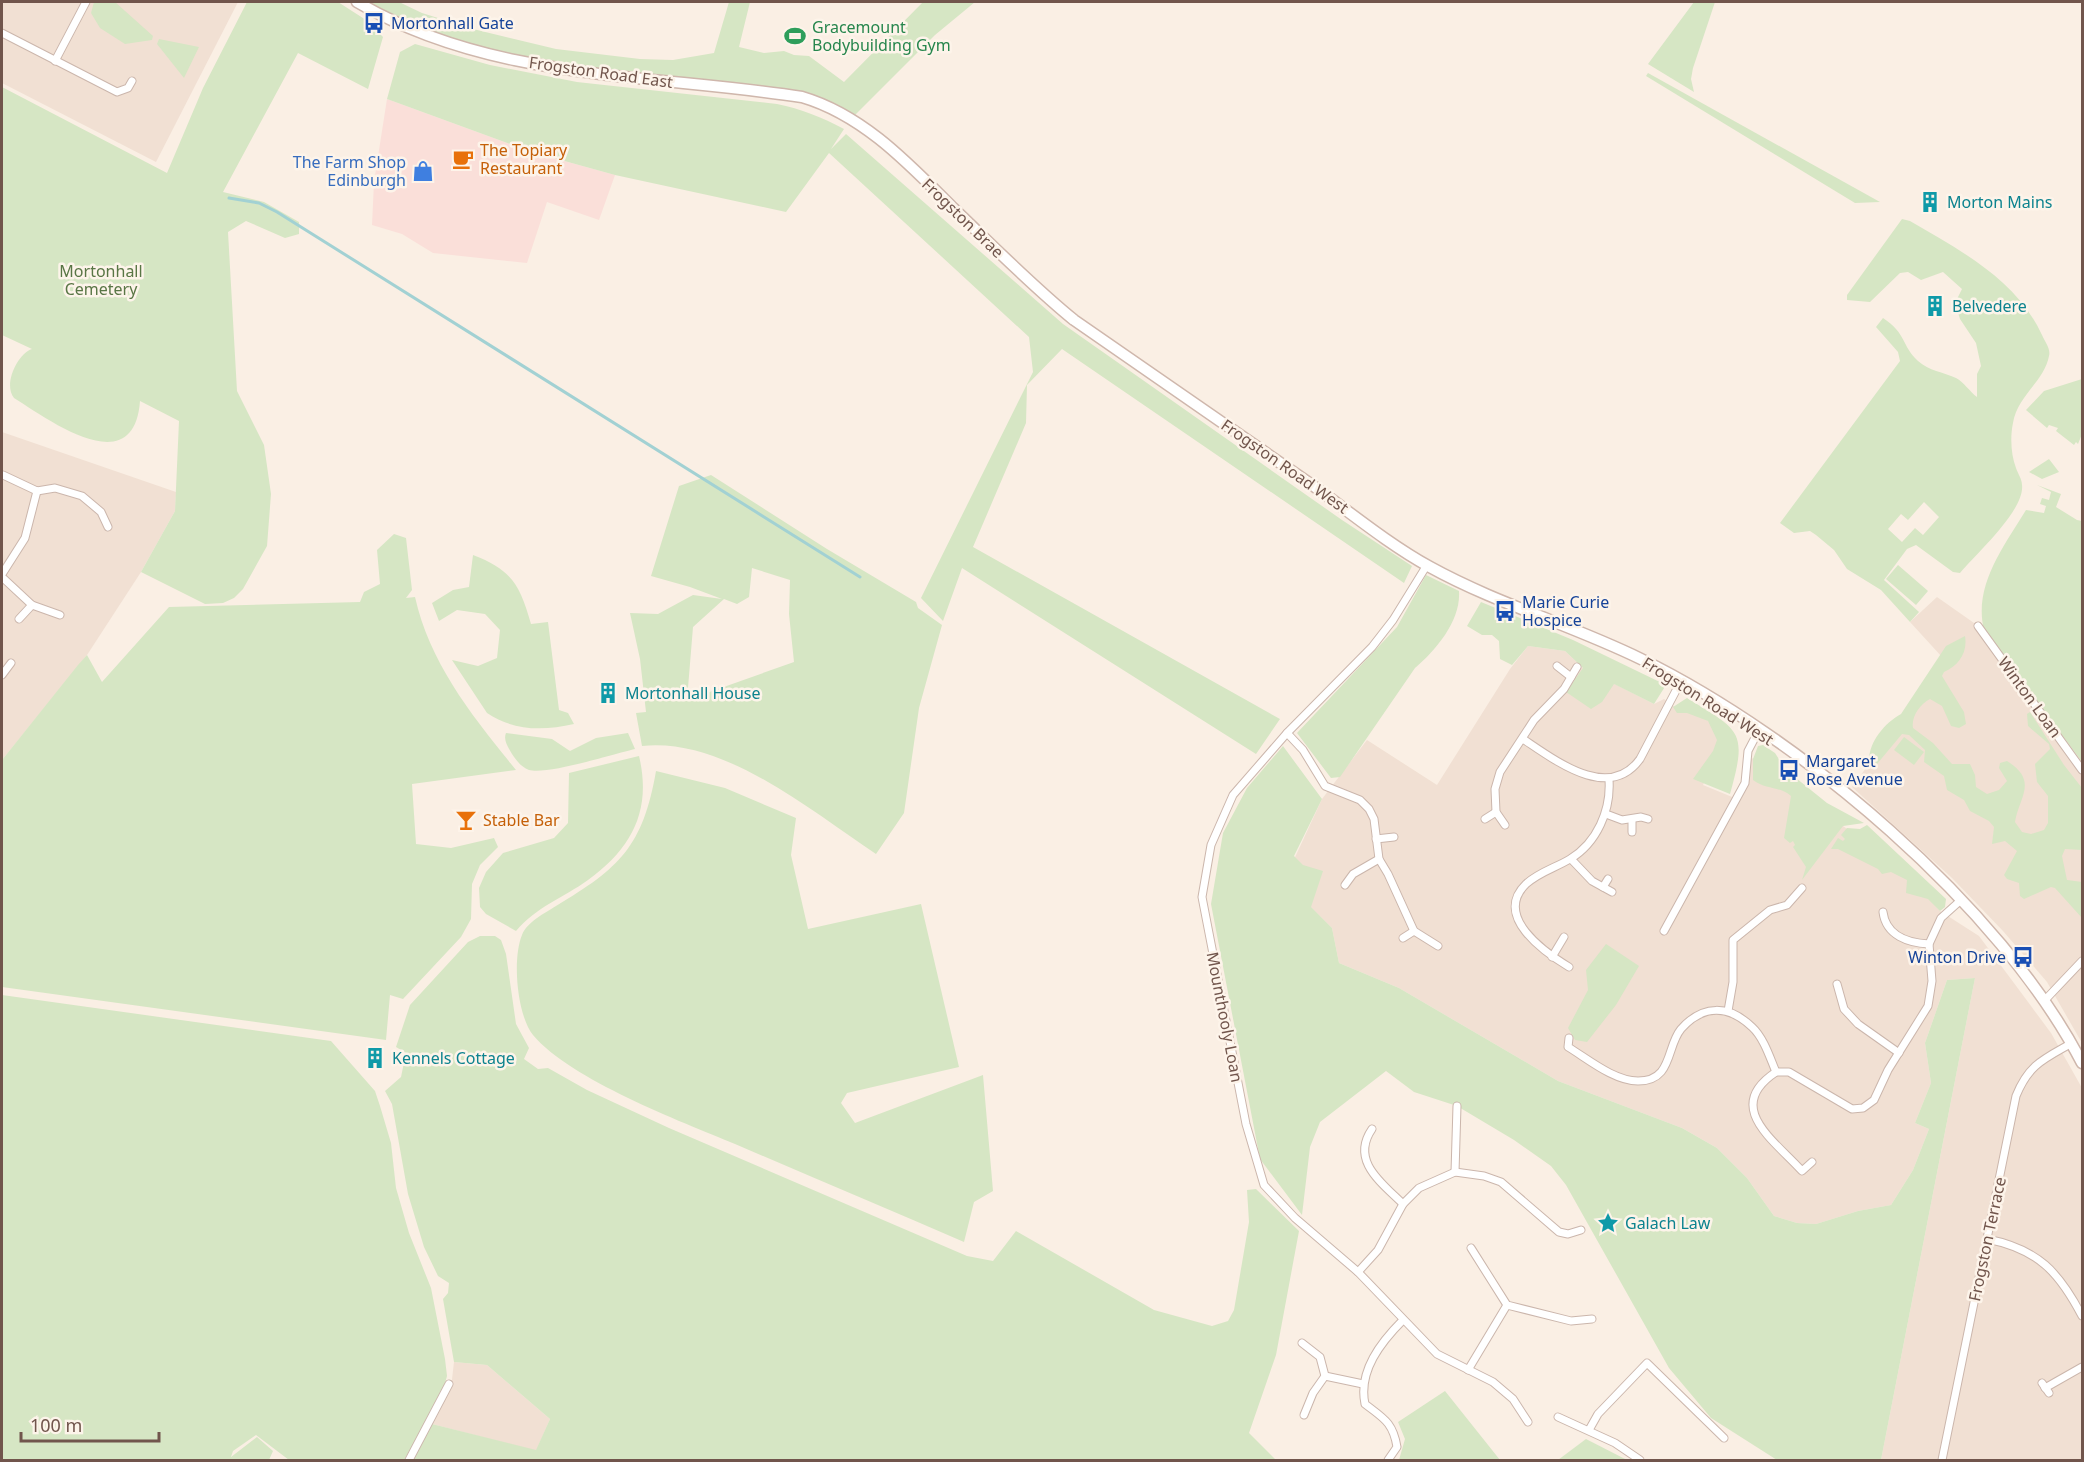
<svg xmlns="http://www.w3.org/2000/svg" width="2084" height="1462" font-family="'Noto Sans',sans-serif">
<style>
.residential{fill:#f1e0d3}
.commercial{fill:#fadfd9}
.green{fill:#d6e6c4;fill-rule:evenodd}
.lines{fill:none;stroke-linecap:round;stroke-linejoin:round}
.stream{stroke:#a2d1d3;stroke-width:3}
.minor-casing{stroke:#cbb6ac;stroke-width:9}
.secondary-casing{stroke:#cfb7ac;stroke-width:13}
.minor{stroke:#fff;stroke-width:7}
.secondary{stroke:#fff;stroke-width:10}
.labels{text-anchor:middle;stroke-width:5;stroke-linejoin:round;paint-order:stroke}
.transit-label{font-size:16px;fill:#164399;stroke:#fdf4ea;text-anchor:start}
.leisure-label{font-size:16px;fill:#27864d;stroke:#fdf4ea;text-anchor:start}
.street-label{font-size:16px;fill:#71554c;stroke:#fdf4ea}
.food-label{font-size:16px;fill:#c56008;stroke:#fdf4ea;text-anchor:start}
.shop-label{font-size:16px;fill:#366cbe;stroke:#fdf4ea;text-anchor:end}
.culture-label{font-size:16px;fill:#0d838f;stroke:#fdf4ea;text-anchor:start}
.park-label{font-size:16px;fill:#597645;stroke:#fdf4ea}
</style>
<rect width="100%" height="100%" fill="#faefe4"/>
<g class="residential">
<polygon points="2,2 238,2 156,162 2,83"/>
<polygon points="2,432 176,492 175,511 141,572 87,655 2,760"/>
<polygon points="1937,597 1984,630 2082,762 2082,1043 2047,982 2003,931 1952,878 1852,787 1897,726 1942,657 1910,622"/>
<polygon points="1528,646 1565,651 1583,668 1654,704 1664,699 1676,708 1678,705 1729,732 1703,785 1737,799 1745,783 1747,759 1767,757 1839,817 1843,826 1900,867 1940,911 1979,936 2051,1033 2082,1088 2082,1460 1881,1460 1975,978 1947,980 1925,1043 1931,1083 1915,1123 1929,1129 1913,1170 1891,1205 1858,1211 1816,1224 1797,1223 1774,1216 1747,1178 1717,1148 1682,1128 1558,1081 1399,988 1339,963 1332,928 1284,881 1322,799 1367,740 1437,785 1510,669"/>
<polygon points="454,1362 487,1365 550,1419 536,1451 432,1424 451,1388"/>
</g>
<polygon class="commercial" points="387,99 532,152 615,175 599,220 547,202 527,263 433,253 402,234 372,225 374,182"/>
<g class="green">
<polygon points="94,2 115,2 153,36 152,40 125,44 100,28 91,13"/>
<path d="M247,2H338L366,20L383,37L368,89L298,53L223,192L264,202L299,222V234L285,238L246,221L228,232L237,391L264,445L271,494L267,546L243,589L234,598L223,603L205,604L141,572L175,511L179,421L140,401C134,483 49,420 14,398C3,385 17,354 32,349L2,335V87L167,173L203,88Z"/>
<polygon points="357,2 399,2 422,13 473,29 556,49 640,59 673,60 714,53 729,2 750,2 739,47 764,53 784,51 794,55 809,56 844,82 923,2 975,2 935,35 851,119 818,101 620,76 465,47"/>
<polygon points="1694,2 1715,2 1693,68 1691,79 1694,92 1648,64"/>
<polygon points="159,39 199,47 184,78 157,44"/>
<path d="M415,44L490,65L577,82L777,104C801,109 822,117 844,129L831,149L846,134L1063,324L1342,520L1412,566L1404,583L1062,349L1027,385L1026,423L973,547L1280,719L1256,754L962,568L943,621L921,598L1033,372L1029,337L829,153L786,212L615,175L532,152L387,99L400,52Z"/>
<polygon points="1648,73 1880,202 1855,203 1646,76"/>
<path d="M1902,219L1910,221C1961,251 2016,279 2042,335C2045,342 2051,349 2049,356C2044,382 2017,396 2013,423C2010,437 2011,455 2016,468C2018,474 2022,479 2022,485C2025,510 1976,554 1960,573L1953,572L1916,545L1907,549L1884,580L1919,612L1910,622L1881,590L1847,569L1834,550L1816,535L1810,531L1794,533L1780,523L1900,361L1898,352L1876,327L1883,318C1907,334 1901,345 1918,361C1929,371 1943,372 1956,378C1964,382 1970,392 1977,397V374L1981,366L1976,343L1960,319L1955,303L1962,289L1943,272L1921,280L1908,272L1900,273L1870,302L1847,300V295ZM1924,502L1939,517L1923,535L1915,528L1902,542L1888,529L1901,514L1908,520Z"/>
<polygon points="2082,379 2082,434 2078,444 2076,442 2074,445 2056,431 2058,428 2049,425 2047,428 2026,410 2044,391"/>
<polygon points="2049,459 2059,472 2042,479 2029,472"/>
<path d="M711,475L827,549L916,602L918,608L942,625L919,708L904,813L876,854C811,811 724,737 642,746L636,713L646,712L640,659L630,613L658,614L693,595L722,599L690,587L651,576L679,486ZM752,568L790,580L789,614L794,662L687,700L693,627L724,599L737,604L749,597Z"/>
<path d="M2037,485L2061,494L2056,507L2077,520L2082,521V762L1984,630C1973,586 2004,546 2026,510L2044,513L2046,506L2040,504L2042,498L2049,500L2051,492Z"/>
<path d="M394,534L406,538L412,590L406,598L415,597C430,664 473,717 516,770L412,784L416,844L451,848L494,838L498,847L480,865L472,884L471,919L461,937L403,999L390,995L386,1040L2,987V760L78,665L87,655L102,682L169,607L360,602L364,592L380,584L377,550Z"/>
<path d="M473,555C512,570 520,585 531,624L548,622L559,710L568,713L574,724C543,731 514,731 487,713L452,660L478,666L497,658L500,630L485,614L457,610L439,621L432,603L453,590L469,587Z"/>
<polygon points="1898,565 1928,591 1916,605 1886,579"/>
<path d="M1426,575L1459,591C1461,620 1437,649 1415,668L1340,777L1331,778L1297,733L1397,627Z"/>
<polygon points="1481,602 1573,640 1666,685 1654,704 1614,684 1602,702 1591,709 1566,692 1583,668 1565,651 1528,646 1512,665 1500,659 1499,641 1492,635 1482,635 1467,626"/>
<path d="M1965,636C1968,653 1958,666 1944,672L1942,676L1964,712L1966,724L1959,728L1951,726L1942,706L1930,699C1920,704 1911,717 1913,728L1933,743L1952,764H1970L1975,775L1976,787L1987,794L1999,790L2007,781L1999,768L2000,763L2007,761C2039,781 2019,797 2015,822L2022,832L2031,834L2044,830L2048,823V796L2037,782L2035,764L2050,749L2049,744L2028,726L2027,714L2030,712L2064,765L2082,788V850L2065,849L2062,856L2067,880L2082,882V918L2055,888L2051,887L2024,899L2020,896L2019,883L2007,879L2004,875L2017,851L2005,841L1992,844L1994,827L1989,821L1970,811L1964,800L1947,790L1944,776L1924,762L1925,750L1909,735L1902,734L1877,764L1869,761C1869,741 1885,723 1901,714L1946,646Z"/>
<path d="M1687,698C1740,731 1748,730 1730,794L1693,779L1713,751L1717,740L1708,721L1687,713H1677L1673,707Z"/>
<path d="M506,733L552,739L570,751L596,738L628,733L635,749C613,754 548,775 529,770C521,767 516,760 512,754C508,747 503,740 506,733Z"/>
<polygon points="1904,737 1924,752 1914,765 1894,750"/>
<path d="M1763,745L1775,753L1786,770L1827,803L1864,823L1843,826L1802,880L1806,867L1793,847L1795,845L1793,841L1790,843L1784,838L1791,796C1780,786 1766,790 1753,780V759L1758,746Z"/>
<polygon points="1283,746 1322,799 1294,856 1303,865 1323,871 1311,907 1332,928 1339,963 1399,988 1558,1081 1682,1128 1717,1148 1747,1178 1774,1216 1797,1223 1816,1224 1858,1211 1891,1205 1913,1170 1929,1129 1915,1123 1931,1083 1925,1043 1947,980 1975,978 1881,1460 1777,1460 1711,1418 1669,1368 1566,1185 1551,1166 1514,1140 1457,1106 1414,1092 1386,1071 1320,1122 1310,1147 1302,1215 1260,1159 1211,904 1223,833 1247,788"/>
<path d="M639,756C652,810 632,848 588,880C563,898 536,907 516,931L486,914L480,907L479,888L486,872L503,853L554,838L568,823L569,773Z"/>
<path d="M656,771L725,788L796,818L791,855L808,929L921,904L959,1067L847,1093L841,1103L855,1123L983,1075L993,1191L974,1202L964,1242C888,1209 812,1177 735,1144C680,1121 571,1080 533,1035C517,1015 512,959 522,935C527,922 545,913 556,906C620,868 643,846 656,771Z"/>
<polygon points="1867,825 1946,899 1945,907 1940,911 1928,899 1906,893 1907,880 1891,872 1882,874 1878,869 1838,849 1831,849 1838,838 1843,841 1845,839 1841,835 1847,828 1860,829"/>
<polygon points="480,936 495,936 501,940 506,954 516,1024 529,1048 524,1059 538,1069 548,1068 587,1090 669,1128 967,1256 993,1261 1016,1231 1154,1310 1212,1326 1228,1321 1234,1310 1249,1222 1247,1190 1256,1189 1299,1231 1276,1355 1249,1433 1276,1460 412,1460 432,1424 536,1450 550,1419 487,1365 454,1362 443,1299 448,1293 449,1283 438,1276 424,1247 408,1194 392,1104 385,1091 401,1077 406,1053 396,1047 410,1005 468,942"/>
<polygon points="1606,944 1639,966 1616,1005 1587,1042 1575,1040 1568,1028 1588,990 1586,970"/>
<polygon points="2,995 331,1041 375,1091 380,1106 391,1143 396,1188 409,1233 431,1288 445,1359 447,1376 442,1394 404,1460 289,1460 256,1435 233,1451 231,1457 257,1437 273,1451 269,1460 2,1460"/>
<polygon points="1445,1391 1500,1460 1399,1460 1405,1439 1398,1422"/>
<polygon points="1586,1439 1627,1460 1558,1460"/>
</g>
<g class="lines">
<polyline class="stream" points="229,198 259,203 277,212 860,577"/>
<defs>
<g id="minor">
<polyline points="2,33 117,92 128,88 132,81"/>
<polyline points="55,61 86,2"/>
<polyline points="3,475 37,491 55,488 82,496 101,512 108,527"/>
<polyline points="1427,565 1393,620 1372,647 1287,733 1233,795 1211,845 1202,897 1246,1124 1264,1185 1295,1218 1358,1272 1437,1354 1493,1382 1513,1399 1528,1422"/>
<polyline points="2,574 25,538 37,491"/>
<polyline points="2,577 32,605 60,615"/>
<polyline points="19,619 32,605"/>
<polyline points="1978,626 2082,770"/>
<polyline points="1557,666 1571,677"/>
<polyline points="2,675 11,663"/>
<polyline points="1287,733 1303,750 1325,786 1360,800 1369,809 1374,819 1379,859 1388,874 1414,931 1438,946"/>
<path d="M1523,739C1556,761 1609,802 1640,759L1681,681"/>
<polyline points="1606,814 1622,820 1641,817 1648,819"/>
<polyline points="1485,819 1496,812"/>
<polyline points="1505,825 1496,812 1495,789 1500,772 1534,720 1564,689 1577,667"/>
<polyline points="1632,832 1632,820"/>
<polyline points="1376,839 1394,837"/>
<polyline points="1571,859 1592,881 1612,892"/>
<polyline points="1345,885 1353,874 1379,859"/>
<polyline points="1603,887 1608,879"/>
<path d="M1883,912C1886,936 1909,943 1929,944"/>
<polyline points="1664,931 1745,783 1748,751 1759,730"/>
<polyline points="1403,938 1414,931"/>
<polyline points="1552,957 1564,937"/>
<path d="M1569,967C1544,952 1493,916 1526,884C1539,872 1555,868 1570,859C1597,843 1611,810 1609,780"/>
<polyline points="1837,984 1844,1009 1858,1024 1899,1053"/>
<polyline points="2045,1000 2082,961"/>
<polyline points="1728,1011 1733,982 1733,940 1770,910 1787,905 1802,888"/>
<path d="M1569,1038L1568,1047C1588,1059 1614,1081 1638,1081C1673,1081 1666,1047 1681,1029C1703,1004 1729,1005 1752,1027C1764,1038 1770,1058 1776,1072"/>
<path d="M1372,1129C1350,1161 1382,1183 1403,1204"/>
<path d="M1812,1162L1802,1171C1774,1140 1723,1107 1776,1072H1789L1852,1109L1863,1108L1874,1100L1888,1070L1928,1006L1932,981L1929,944L1941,918L1961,900"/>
<polyline points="1455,1172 1457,1106"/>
<path d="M1987,1239C2038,1249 2059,1272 2082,1316"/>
<polyline points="1471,1248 1507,1305 1571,1321 1592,1319"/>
<polyline points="1358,1272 1378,1250 1403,1204 1419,1188 1455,1172 1484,1176 1501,1182 1559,1232 1568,1234 1581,1230"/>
<polyline points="1302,1343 1320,1357 1325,1376"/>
<polyline points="1468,1370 1507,1305"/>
<polyline points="2042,1383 2049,1393"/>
<polyline points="2045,1388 2082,1367"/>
<polyline points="1304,1415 1313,1393 1325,1376 1363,1384"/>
<polyline points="1558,1417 1615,1443 1640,1460"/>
<polyline points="1589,1430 1598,1414 1647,1363 1724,1438"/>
<polyline points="409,1460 449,1384"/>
<path d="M1388,1460L1397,1447C1393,1422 1383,1418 1365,1404C1358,1371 1381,1342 1403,1320"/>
<path d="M1942,1460L2016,1096C2029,1064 2044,1059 2072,1043"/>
</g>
<path id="secondary" d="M357,2C491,81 653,74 802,97C863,115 908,163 952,207C992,245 1031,285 1074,320C1154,375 1234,431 1315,487C1352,514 1390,545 1430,567C1497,604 1572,625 1641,659C1800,737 2000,905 2082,1063"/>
</defs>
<use href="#minor" class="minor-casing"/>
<use href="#secondary" class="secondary-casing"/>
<use href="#minor" class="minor"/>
<use href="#secondary" class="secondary"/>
</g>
<defs>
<symbol id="bus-bare" viewBox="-9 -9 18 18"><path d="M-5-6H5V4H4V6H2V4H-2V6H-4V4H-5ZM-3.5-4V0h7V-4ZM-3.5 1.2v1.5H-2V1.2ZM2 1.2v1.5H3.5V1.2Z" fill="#1a4fb4" stroke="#fdf4ea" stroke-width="2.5" paint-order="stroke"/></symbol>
<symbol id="stadium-bare" viewBox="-9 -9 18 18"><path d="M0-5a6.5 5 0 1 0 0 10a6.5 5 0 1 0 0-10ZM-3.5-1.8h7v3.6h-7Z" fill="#2e9e5b" stroke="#fdf4ea" stroke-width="2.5" paint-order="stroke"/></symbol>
<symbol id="cafe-bare" viewBox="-9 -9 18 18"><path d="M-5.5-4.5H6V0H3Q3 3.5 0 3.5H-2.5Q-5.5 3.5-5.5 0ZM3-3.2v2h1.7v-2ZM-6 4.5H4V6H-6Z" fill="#e8710a" stroke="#fdf4ea" stroke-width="2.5" paint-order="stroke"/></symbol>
<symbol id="shop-bare" viewBox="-9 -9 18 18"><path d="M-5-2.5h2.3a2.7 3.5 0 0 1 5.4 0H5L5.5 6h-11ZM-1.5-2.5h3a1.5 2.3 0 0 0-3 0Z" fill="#3f7fe0" stroke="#fdf4ea" stroke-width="2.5" paint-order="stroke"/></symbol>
<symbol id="building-bare" viewBox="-9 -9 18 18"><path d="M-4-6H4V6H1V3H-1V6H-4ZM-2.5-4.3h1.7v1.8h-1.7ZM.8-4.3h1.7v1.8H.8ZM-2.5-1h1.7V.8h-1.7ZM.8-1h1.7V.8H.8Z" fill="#0f9aa8" stroke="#fdf4ea" stroke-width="2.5" paint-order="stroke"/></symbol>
<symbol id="bar-bare" viewBox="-9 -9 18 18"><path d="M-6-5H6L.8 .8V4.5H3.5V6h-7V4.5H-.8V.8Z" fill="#e8710a" stroke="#fdf4ea" stroke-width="2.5" paint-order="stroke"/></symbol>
<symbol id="sight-bare" viewBox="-9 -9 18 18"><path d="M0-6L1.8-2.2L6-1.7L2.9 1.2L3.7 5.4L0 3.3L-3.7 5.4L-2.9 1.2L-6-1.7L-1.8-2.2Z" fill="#0f9aa8" stroke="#fdf4ea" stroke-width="2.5" paint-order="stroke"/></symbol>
</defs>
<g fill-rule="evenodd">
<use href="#bus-bare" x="359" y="8" width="30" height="30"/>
<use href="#stadium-bare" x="780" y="21" width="30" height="30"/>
<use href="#cafe-bare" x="448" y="144" width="30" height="30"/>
<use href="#shop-bare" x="408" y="156" width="30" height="30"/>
<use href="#building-bare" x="1915" y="187" width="30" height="30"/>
<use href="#building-bare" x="1920" y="291" width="30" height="30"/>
<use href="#bus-bare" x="1490" y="596" width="30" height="30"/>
<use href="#building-bare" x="593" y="678" width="30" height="30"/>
<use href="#bus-bare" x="1774" y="755" width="30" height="30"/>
<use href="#bar-bare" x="451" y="805" width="30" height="30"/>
<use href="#bus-bare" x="2008" y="942" width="30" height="30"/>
<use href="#building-bare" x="360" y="1043" width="30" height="30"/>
<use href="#sight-bare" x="1593" y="1208" width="30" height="30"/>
</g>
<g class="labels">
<g class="transit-label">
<text x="391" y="29">Mortonhall Gate</text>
<text x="1522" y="608">Marie Curie<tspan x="1522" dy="18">Hospice</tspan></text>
<text x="1806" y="767">Margaret<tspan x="1806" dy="18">Rose Avenue</tspan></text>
<text x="2006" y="963" text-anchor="end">Winton Drive</text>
</g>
<g class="leisure-label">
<text x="812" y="33">Gracemount<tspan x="812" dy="18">Bodybuilding Gym</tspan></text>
</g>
<g class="street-label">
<text transform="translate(601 72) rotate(8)" y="6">Frogston Road East</text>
<text transform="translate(963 218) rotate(44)" y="6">Frogston Brae</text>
<text transform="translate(1285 466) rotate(35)" y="6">Frogston Road West</text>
<text transform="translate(2030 697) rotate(54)" y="6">Winton Loan</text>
<text transform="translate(1708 701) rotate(32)" y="6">Frogston Road West</text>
<text transform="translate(1225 1017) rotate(79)" y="6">Mounthooly Loan</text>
<text transform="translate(1987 1239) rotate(-78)" y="6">Frogston Terrace</text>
</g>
<g class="food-label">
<text x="480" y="156">The Topiary<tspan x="480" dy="18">Restaurant</tspan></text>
<text x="483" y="826">Stable Bar</text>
</g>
<g class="shop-label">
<text x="406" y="168">The Farm Shop<tspan x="406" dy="18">Edinburgh</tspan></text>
</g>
<g class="culture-label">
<text x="1947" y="208">Morton Mains</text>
<text x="1952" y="312">Belvedere</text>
<text x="625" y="699">Mortonhall House</text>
<text x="392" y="1064">Kennels Cottage</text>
<text x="1625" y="1229">Galach Law</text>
</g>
<g class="park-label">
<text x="101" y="277">Mortonhall<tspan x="101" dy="18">Cemetery</tspan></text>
</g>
</g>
<rect width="2084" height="1462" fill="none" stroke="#71554c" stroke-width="6"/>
<path d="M21 1432v9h138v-9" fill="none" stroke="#71554c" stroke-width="3"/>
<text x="30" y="1432" font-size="18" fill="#71554c" stroke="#fdf4ea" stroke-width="4.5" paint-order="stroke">100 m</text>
</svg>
